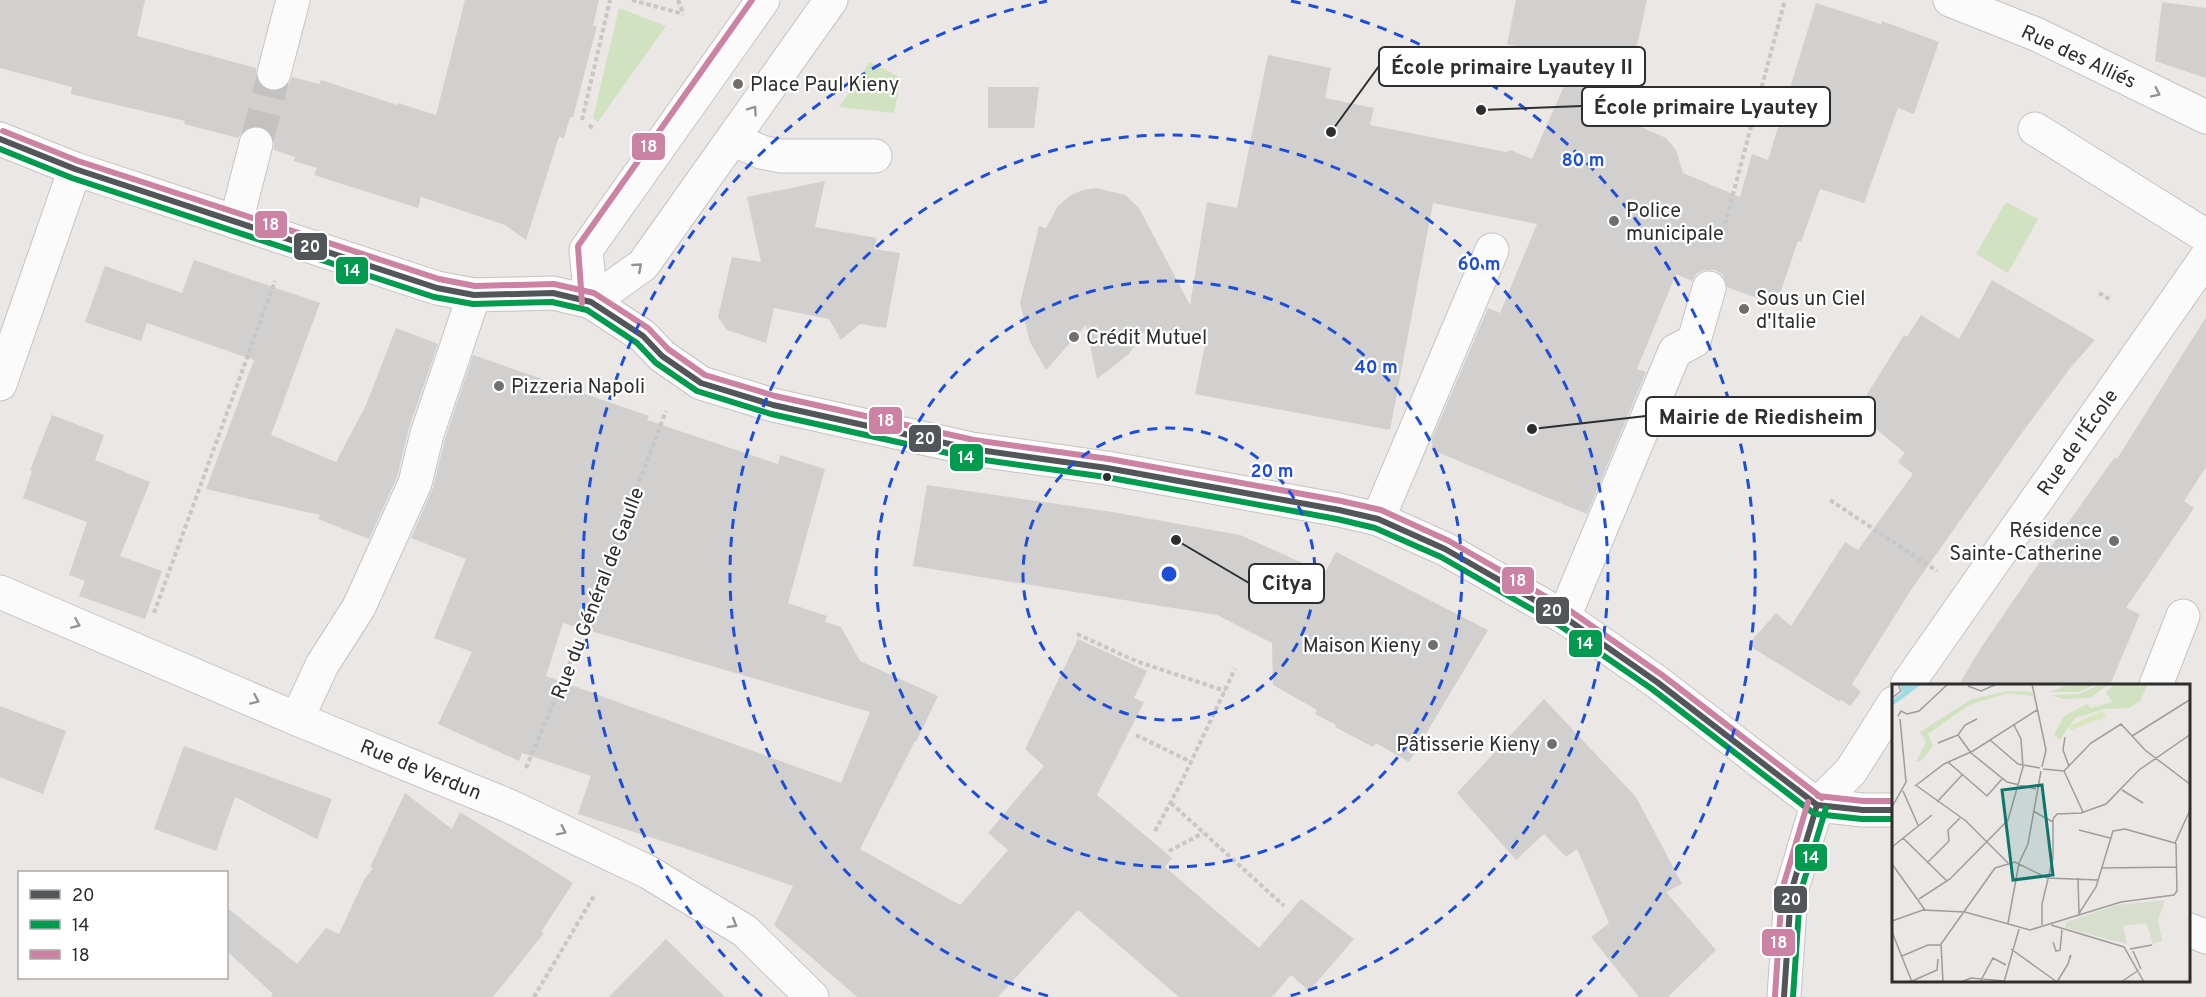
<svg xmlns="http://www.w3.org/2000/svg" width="2206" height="997" font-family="Overpass,sans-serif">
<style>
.green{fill:#d1e2c1}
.building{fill:#d2d0ce;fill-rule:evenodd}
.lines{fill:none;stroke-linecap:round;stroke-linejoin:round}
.minor-tunnel{stroke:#c4c2c0;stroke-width:33;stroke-dasharray:33 16;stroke-linecap:butt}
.minor-casing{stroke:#c5c4c5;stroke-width:35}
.path{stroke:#c7c7c7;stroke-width:4;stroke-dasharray:4.5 3;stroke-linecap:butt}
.minor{stroke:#fcfbfb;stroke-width:33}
.bus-1-casing{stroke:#fff;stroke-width:10}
.bus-2-casing{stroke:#fff;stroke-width:10}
.bus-3-casing{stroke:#fff;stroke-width:10}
.bus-1{stroke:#535658;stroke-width:6}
.bus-2{stroke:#009b4e;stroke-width:6}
.bus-3{stroke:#cc83a3;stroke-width:6}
.oneway{stroke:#959494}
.ring{fill:none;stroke:#1d4ed8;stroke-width:3;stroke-dasharray:10 8}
.poi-dot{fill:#706f6e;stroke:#fff;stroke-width:2}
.bus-dot{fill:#2e2e2e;stroke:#fff;stroke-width:2}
.labels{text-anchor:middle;stroke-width:4.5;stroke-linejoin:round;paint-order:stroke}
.street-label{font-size:20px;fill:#2e2e2e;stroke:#fff}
.poi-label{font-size:20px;fill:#2e2e2e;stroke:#fff;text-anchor:start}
.inset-road{fill:none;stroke:#9f9d9c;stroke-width:1.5}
.view{fill:#0f766e;fill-opacity:0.15;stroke:#0f766e;stroke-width:3}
.inset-edge{fill:none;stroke:#2e2e2e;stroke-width:3}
.centre{fill:#1d4ed8;stroke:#fff;stroke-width:3}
.ring-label{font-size:18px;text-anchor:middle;font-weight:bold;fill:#1d4ed8;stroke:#fff;stroke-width:4.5;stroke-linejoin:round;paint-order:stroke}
.leader{fill:none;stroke:#2e2e2e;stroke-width:2}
.callout-dot{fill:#2e2e2e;stroke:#fff;stroke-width:2}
.callout{fill:#fff;stroke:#2e2e2e;stroke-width:2}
.callout-label{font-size:21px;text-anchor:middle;font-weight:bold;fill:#2e2e2e}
.line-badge{stroke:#fff;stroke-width:2}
.badge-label{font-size:16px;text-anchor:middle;font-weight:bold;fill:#fff}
</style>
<rect width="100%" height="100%" fill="#eae7e5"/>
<g class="green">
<polygon points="619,8 666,26 598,122 593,118"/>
<polygon points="870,62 901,78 894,113 839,107"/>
<polygon points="2006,202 2038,219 2008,273 1976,254"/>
</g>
<g class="building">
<polygon points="0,0 145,0 137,36 256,68 256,79 260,86 269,91 280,91 288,86 292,77 319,84 321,80 397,105 398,103 436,115 465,0 599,0 593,26 597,26 573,117 570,117 564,138 559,137 526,240 505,225 421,197 418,208 314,175 317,168 294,161 295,157 274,150 274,138 269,130 261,126 250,126 243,131 238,138 184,124 185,121 71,94 72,87 0,68"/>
<polygon points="1516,0 1647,0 1621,118 1666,138 1676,150 1683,173 1740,197 1752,154 1768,160 1816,3 1881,24 1882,21 1939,42 1914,114 1898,108 1864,203 1820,189 1801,242 1798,241 1776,305 1727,287 1723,275 1715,270 1704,270 1696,274 1692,281 1676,274 1637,369 1646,372 1587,514 1432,450 1432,439 1488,308 1500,313 1537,224 1433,203 1390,430 1195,394 1206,340 1143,332 1129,354 1097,379 1086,325 1046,370 1030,342 1020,303 1039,226 1046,228 1058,206 1071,195 1083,190 1096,188 1125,195 1139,208 1190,305 1207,202 1237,208 1268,55 1331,68 1325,98 1374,108 1370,125 1506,152 1510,150 1532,159 1575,61 1552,56 1553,54 1507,44"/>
<polygon points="2162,2 2206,8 2206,78 2155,61"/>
<polygon points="988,87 1039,87 1034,128 988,128"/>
<polygon points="825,181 815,227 877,238 874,249 900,253 886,328 860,324 841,340 829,319 774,308 766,343 727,330 718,317 732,257 761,262 747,197"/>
<polygon points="194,260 320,303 271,435 336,462 366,405 396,328 438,344 409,428 397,477 369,539 318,519 320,515 206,489 254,360 147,323 141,341 85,322 105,266 182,293"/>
<polygon points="1992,280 2095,340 2072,366 2021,434 1911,590 1852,684 1861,692 1850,706 1841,700 1840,702 1748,645 1776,613 1791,626 1845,542 1858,550 1913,474 1898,462 1905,453 1856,412 1904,335 1907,337 1921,315 1959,339"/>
<polygon points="2206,317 2206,467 2184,501 2194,508 2126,608 2140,614 2110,685 1959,685 1980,649 2035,569 2115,457 2117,459"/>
<path d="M473,355L649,416L647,420L778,464L780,455L825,469L788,603L827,616L825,622L841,627L860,661L938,696L916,742L915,741L860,849L960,905L1008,850L988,833L1044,766L1025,749L1078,639L1147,671L1134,698L1144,702L1097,795L1172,858L1165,867L1259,948L1301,899L1354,939L1309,991L1291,975L1272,997H1179L1078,910L998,997H857L774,925L793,886L687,849L578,814L591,776L522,753L519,761L438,724L472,652L434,638L466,559L411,538L433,488L445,439ZM563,623L870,712L841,783L546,676Z"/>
<polygon points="52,415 104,435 95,460 150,482 120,556 162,571 145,619 79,596 85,581 69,575 87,522 23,498 32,471 30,470"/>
<polygon points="927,485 1112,512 1240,535 1325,573 1336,552 1488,630 1409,762 1376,743 1373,747 1335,727 1336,725 1315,714 1317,710 1273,685 1272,643 1217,615 913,566"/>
<polygon points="1544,699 1636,797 1682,884 1666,892 1716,950 1668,997 1639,997 1591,937 1609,923 1577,849 1566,857 1544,834 1516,860 1457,793"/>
<polygon points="0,706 66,731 43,794 0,777"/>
<polygon points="184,746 332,799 317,839 235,797 216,851 154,829"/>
<polygon points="405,793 452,829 460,812 573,883 541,932 544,933 493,997 271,997 273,994 226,950 226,907 297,964 326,928 339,934 364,880 373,868 370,867"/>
<polygon points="666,939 725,997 609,997"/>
</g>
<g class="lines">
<polyline class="minor-tunnel" points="256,144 274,73"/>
<defs>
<g id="minor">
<polyline points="1950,0 2038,35 2206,117"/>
<polyline points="274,73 293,0"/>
<polyline points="2035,129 2206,236"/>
<polyline points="0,139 75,169 437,288 474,295 553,293 591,302 643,336 662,356 701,383 773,405 972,449 1107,468 1339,510 1378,519 1445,549 1564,617 1657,682 1817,805"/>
<polyline points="733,139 761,152 781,156 875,156"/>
<polyline points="236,222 256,144"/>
<polyline points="591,302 643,265 831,0"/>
<polyline points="591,302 586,250 763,0"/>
<polyline points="0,384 75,169"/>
<polyline points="1378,519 1492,250"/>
<polyline points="0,592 297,719 509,806 648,872 745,931 812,997"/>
<polyline points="1564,617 1675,351 1694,341 1709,288"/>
<polyline points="1907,685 2206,258"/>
<polyline points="2156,685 2183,616"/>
<polyline points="297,719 322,665 359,607 415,483 427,434 474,295"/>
<polyline points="1817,805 1863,810 1894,810"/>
<polyline points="2190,930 2206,937"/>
<polyline points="1784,997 1791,892 1817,805 1851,771 1894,703"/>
</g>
</defs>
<use href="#minor" class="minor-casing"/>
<g class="path">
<polyline points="632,0 683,14"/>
<polyline points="678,0 683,13"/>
<polyline points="582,120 610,0"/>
<polyline points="589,125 594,129"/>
<polyline points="1721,239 1785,0"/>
<polyline points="2099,293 2111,300"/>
<polyline points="1830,500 1937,571"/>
<polyline points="154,613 275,281"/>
<polyline points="1077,634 1136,661 1225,691"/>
<polyline points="1136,735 1191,762"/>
<polyline points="526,768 564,678 666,411"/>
<polyline points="1171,803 1284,906"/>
<polyline points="1155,831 1180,785 1235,669"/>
<polyline points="1169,851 1203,833"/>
<polyline points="534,997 595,894"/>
</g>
<use href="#minor" class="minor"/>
<defs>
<g id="bus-1">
<polyline points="0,139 75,169 437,288 474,295 553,293 591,302 643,336 662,356 701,383 773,405 972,449 1107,468 1339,510 1378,519 1445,549 1564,617 1657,682 1817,805"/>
<polyline points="1817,805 1863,810 1894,810"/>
<polyline points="1784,997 1791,892 1817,805"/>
</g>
<g id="bus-2">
<polyline points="0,149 72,178 434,297 473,304 552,302 587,310 637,343 656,363 697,391 771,414 970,458 1106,477 1337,519 1375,528 1441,557 1559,625 1652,689 1812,812"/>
<polyline points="1816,814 1862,819 1894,819"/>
<polyline points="1793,997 1800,894 1826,808"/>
</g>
<g id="bus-3">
<polyline points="3,131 78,161 439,279 475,286 554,284 594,293 648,328 668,349 705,375 775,396 974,440 1109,459 1341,501 1381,510 1449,541 1569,610 1662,675 1822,798"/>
<polyline points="582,303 578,246 752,0"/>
<polyline points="1818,796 1863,801 1894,801"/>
<polyline points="1775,996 1782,890 1808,802"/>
</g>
</defs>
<use href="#bus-1" class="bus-1-casing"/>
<use href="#bus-2" class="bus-2-casing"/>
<use href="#bus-3" class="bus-3-casing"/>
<use href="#bus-1" class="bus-1"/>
<use href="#bus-2" class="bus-2"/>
<use href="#bus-3" class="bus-3"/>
</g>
<defs><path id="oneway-chevron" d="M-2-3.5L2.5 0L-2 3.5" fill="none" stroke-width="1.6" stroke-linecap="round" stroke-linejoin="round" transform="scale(1.5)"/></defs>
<g class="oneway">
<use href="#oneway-chevron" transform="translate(2156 93) rotate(26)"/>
<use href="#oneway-chevron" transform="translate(753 110) rotate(-55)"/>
<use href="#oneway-chevron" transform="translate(638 267) rotate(-41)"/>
<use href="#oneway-chevron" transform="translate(76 624) rotate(23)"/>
<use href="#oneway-chevron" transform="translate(255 700) rotate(24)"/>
<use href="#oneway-chevron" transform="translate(562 831) rotate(26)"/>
<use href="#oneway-chevron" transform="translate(733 924) rotate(31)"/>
</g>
<g class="ring">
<circle cx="1169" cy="574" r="146"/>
<circle cx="1169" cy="574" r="293"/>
<path d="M1048 996A439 439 0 1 1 1290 996"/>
<path d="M762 996A586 586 0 0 1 1047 1M1291 1A586 586 0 0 1 1576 996"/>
</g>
<g class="poi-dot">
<circle cx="738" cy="84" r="6"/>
<circle cx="1614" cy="221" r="6"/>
<circle cx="1744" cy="309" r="6"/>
<circle cx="1074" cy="337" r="6"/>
<circle cx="499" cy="386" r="6"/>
<circle cx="2114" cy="541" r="6"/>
<circle cx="1433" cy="645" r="6"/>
<circle cx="1552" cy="744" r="6"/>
</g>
<circle class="bus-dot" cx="1107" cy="477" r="5"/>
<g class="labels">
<g class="street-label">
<text transform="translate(2079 56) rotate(25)" y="7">Rue des Alliés</text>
<text transform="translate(2077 442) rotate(-55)" y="7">Rue de l'École</text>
<text transform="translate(597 593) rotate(-69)" y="7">Rue du Général de Gaulle</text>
<text transform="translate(421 769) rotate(22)" y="7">Rue de Verdun</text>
</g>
<g class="poi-label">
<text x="750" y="91">Place Paul Kieny</text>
<text x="1626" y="217">Police<tspan x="1626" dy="23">municipale</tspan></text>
<text x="1756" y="305">Sous un Ciel<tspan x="1756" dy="23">d'Italie</tspan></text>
<text x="1086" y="344">Crédit Mutuel</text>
<text x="511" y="393">Pizzeria Napoli</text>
<text x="2102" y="537" text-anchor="end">Résidence<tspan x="2102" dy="23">Sainte-Catherine</tspan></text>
<text x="1421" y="652" text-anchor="end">Maison Kieny</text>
<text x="1540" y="751" text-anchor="end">Pâtisserie Kieny</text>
</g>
</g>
<g transform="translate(1892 684)">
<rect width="298" height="298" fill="#eae7e5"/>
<path d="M179,0H205L186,8H158ZM210,0H217L198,14L171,15L160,11L187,10ZM224,0H256L248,17L237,24L212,25L183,34L168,56L162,51L172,32L195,20L199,24L220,18L214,8ZM116,7L140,8L141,12L116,9L77,21L36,50L41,62L29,77L24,78L34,58L28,48L80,15Z" fill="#d1e2c1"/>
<path d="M273,216L266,236L270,257L261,260L254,239L231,242L235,260L173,244L174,238L225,221Z" fill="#d8decd"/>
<path d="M210,27L214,33L179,46L177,42Z" fill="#dbe6bf"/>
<path d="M8,0H30L0,22V16L11,8Z" fill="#9fd9e5"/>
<path class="inset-road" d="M140,0L154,66L150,83M76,2L89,7L105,0M0,14L9,7L6,0M6,32L9,27L15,30L27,27L56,0M66,51L73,41L85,35M240,52L299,15M173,53L171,66L177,82M98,56L126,80L148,84M46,59L66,51L79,69L115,98L144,105M56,78L95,112L110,95M151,85L172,87L199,59L229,40L253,66L299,101M172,87L191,128M23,102L52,80L81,67L145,26M25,102L74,137L116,179M230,106L251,119M11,107L26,141M45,118L70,91M0,123L14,98L8,35M141,127L161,138M161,135L165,130L189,129L214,120L247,86L299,50M187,146L218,154M11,154L55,197M0,163L40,131M35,179L57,157L56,146L68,134M0,180L33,226M209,184L285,183M186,194L187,230M27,215L58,195L116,136L131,83L129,55L122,41M186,231L204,203L221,147L233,145L283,159L299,124M0,237L31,226L73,228L138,246L229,218L282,211L285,207L284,159M116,239L127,179L136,160L149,87M150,241V220L161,174V135M159,241L232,263L252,298M0,248L20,298M161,258L164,267L168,266L170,246M119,265L165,298M238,265L260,261M241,267L249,285M10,272L36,261H48M18,298L45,286L46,275M51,298L49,260L103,184L123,178L155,194L206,196M69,298L79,294L112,297M88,298L101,274L114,281M112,298L127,245M165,298L176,280L179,271L177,274M229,298L247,286"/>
<path class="view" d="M150,101L161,191L121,196L110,106Z"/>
<rect width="298" height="298" class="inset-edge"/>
</g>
<circle cx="1169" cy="574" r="9" class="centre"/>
<g class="ring-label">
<text x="1583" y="166">80 m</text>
<text x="1479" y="270">60 m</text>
<text x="1376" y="373">40 m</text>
<text x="1272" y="477">20 m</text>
</g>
<path class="leader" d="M1331 132L1379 66M1481 110L1582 106M1532 429L1646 416M1176 540L1249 583"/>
<g class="callout-dot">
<circle cx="1331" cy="132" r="6"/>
<circle cx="1481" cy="110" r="6"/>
<circle cx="1532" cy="429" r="6"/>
<circle cx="1176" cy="540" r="6"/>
</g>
<g class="callout">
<rect x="1379" y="47" width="266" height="39" rx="6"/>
<rect x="1582" y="87" width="248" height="39" rx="6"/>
<rect x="1646" y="397" width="229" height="39" rx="6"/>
<rect x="1249" y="564" width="75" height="39" rx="6"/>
</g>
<g class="callout-label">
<text x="1512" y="74">École primaire Lyautey II</text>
<text x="1706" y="114">École primaire Lyautey</text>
<text x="1761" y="424">Mairie de Riedisheim</text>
<text x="1287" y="590">Citya</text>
</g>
<g class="line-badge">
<rect x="631" y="132" width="35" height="29" rx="6" fill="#cc83a3"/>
<rect x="254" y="210" width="34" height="29" rx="6" fill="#cc83a3"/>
<rect x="293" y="232" width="35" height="29" rx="6" fill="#535658"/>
<rect x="335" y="256" width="34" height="29" rx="6" fill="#009b4e"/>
<rect x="868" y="406" width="35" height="29" rx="6" fill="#cc83a3"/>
<rect x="908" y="424" width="34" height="29" rx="6" fill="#535658"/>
<rect x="949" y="443" width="35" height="29" rx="6" fill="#009b4e"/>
<rect x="1501" y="566" width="34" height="29" rx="6" fill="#cc83a3"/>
<rect x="1535" y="596" width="35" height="29" rx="6" fill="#535658"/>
<rect x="1568" y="629" width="35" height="29" rx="6" fill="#009b4e"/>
<rect x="1794" y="843" width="34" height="29" rx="6" fill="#009b4e"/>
<rect x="1773" y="885" width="35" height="29" rx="6" fill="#535658"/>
<rect x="1761" y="928" width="35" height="29" rx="6" fill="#cc83a3"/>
</g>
<g class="badge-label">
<text x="649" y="152">18</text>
<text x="271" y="230">18</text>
<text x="310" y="252">20</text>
<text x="352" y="276">14</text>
<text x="886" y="426">18</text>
<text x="925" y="444">20</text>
<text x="966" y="463">14</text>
<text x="1518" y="586">18</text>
<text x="1552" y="616">20</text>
<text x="1585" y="649">14</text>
<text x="1811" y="863">14</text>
<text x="1791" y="905">20</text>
<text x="1779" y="948">18</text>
</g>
<rect x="18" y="871" width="210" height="108" fill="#ffffff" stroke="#ababab" stroke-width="1.5"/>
<rect x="30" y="890" width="30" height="9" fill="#535658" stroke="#ababab" stroke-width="1.5"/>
<text x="72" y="901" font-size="18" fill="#2e2e2e">20</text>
<rect x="30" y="920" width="30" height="9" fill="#009b4e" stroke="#ababab" stroke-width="1.5"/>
<text x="72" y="931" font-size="18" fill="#2e2e2e">14</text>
<rect x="30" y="950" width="30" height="9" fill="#cc83a3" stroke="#ababab" stroke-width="1.5"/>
<text x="72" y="961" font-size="18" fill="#2e2e2e">18</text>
</svg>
